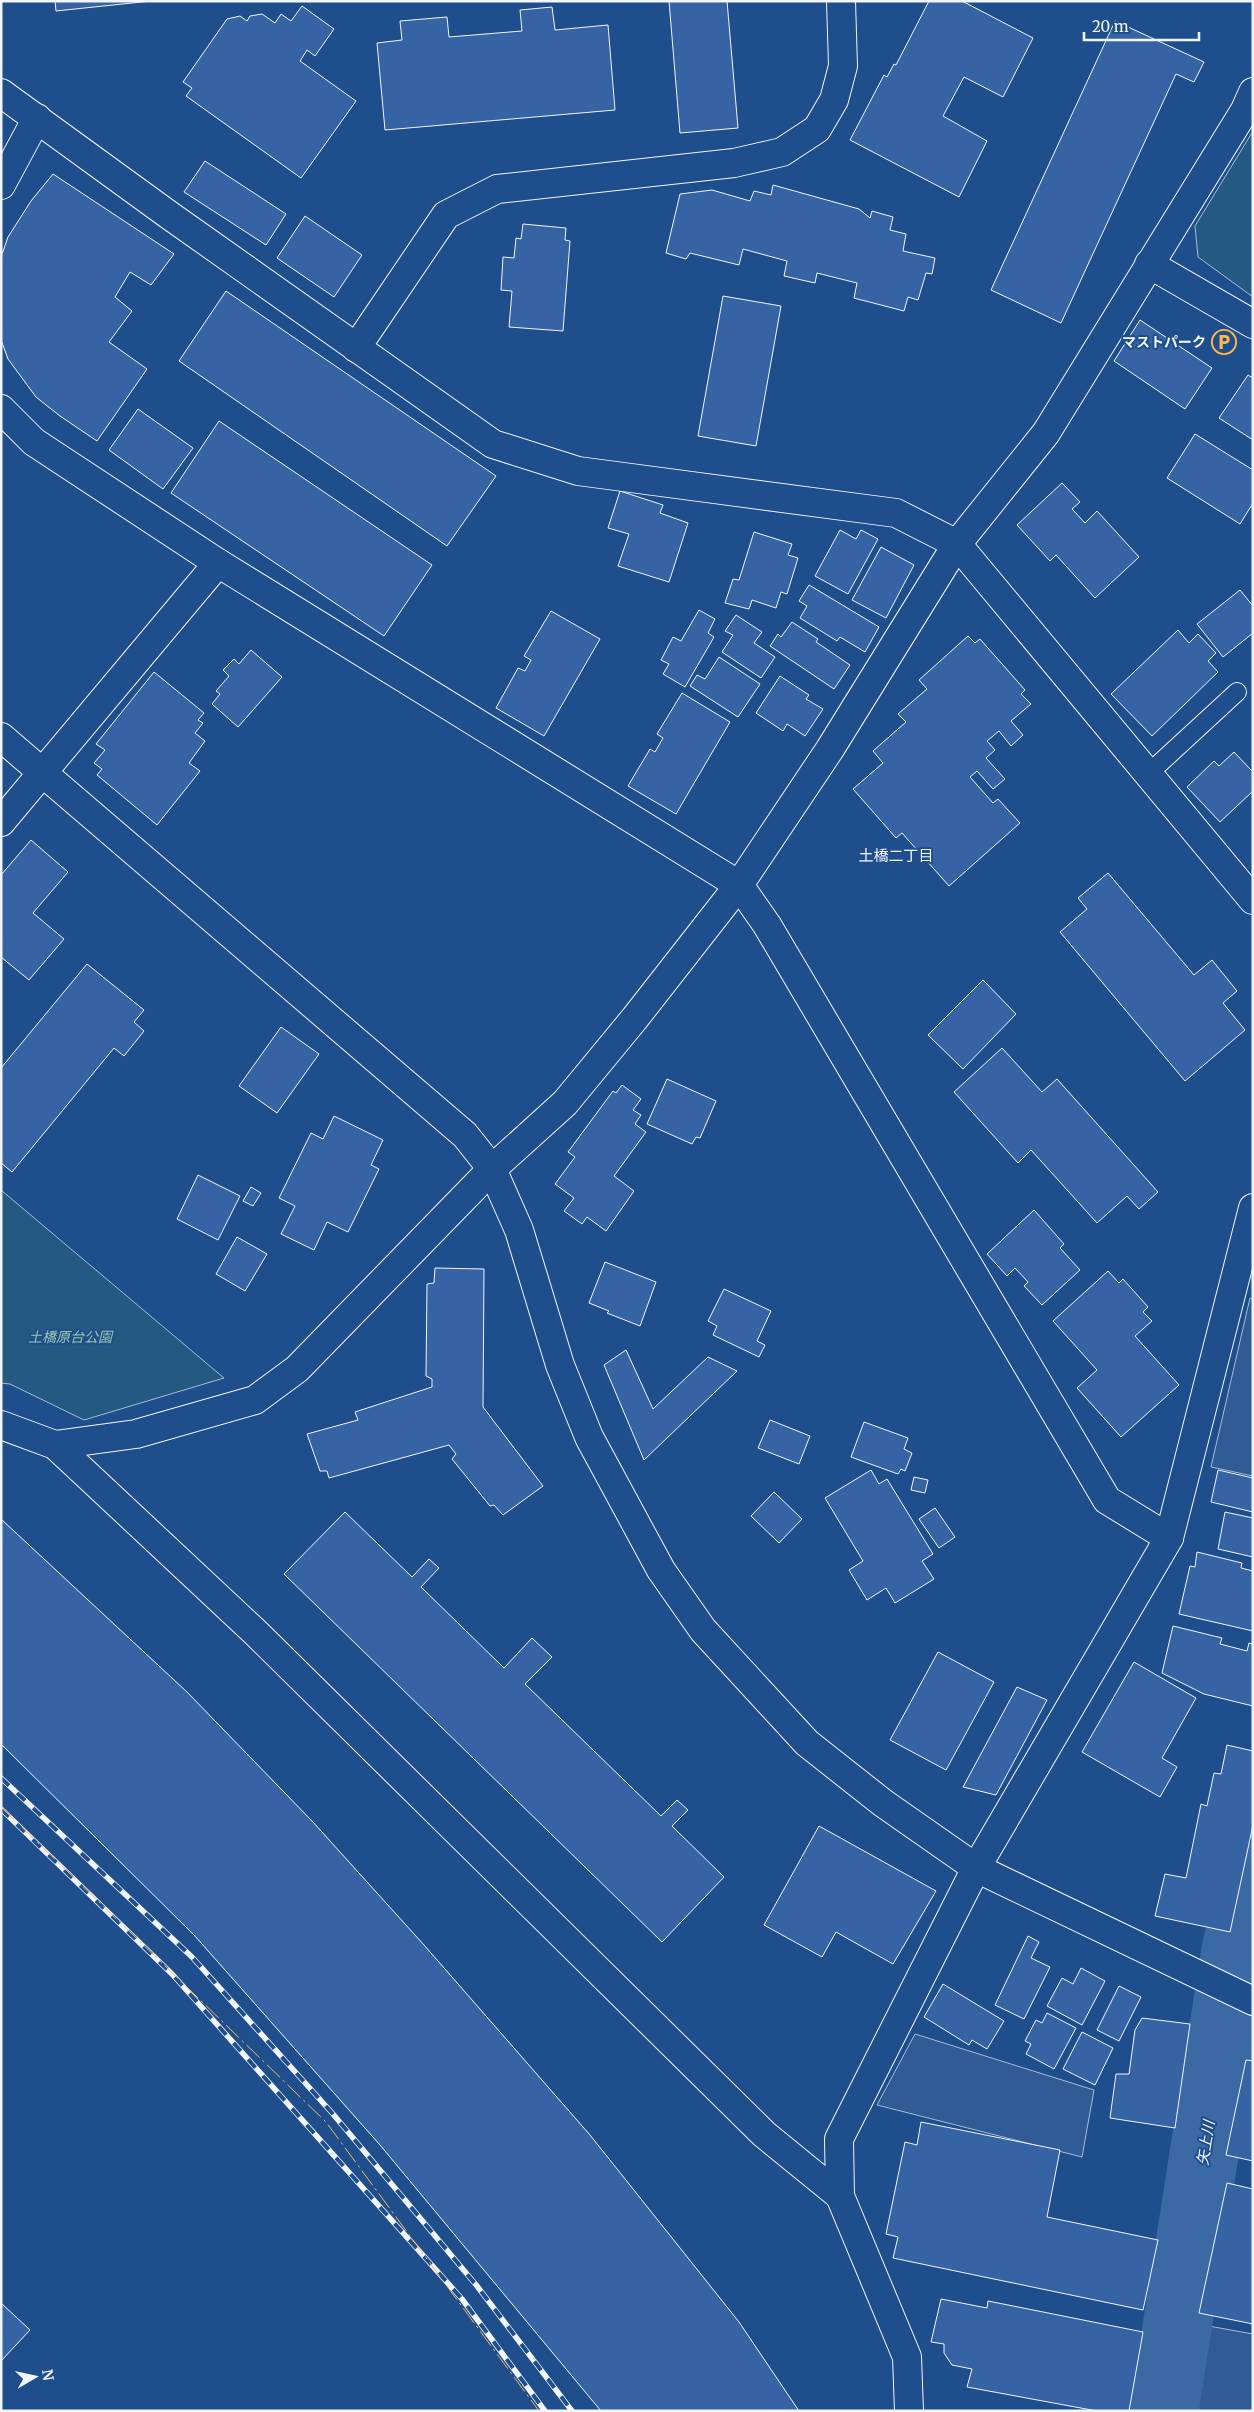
<svg xmlns="http://www.w3.org/2000/svg" width="1254" height="2412" font-family="Merriweather,'Noto Sans JP',serif">
<style>
.green{fill:#245a82;stroke:#a8bbd7}
.parking{fill:#305b95;stroke:#a8bbd7}
.lines{fill:none;stroke-linecap:round;stroke-linejoin:round}
.river{stroke:#3b69a3;stroke-width:69}
.building{fill:#3563a3;stroke:#f2f6ff}
.lane-casing{stroke:#f2f6ff;stroke-width:20}
.street-casing{stroke:#f2f6ff;stroke-width:30}
.secondary-casing{stroke:#f2f6ff;stroke-width:30}
.lane{stroke:#1f4e8c;stroke-width:18}
.street{stroke:#1f4e8c;stroke-width:28}
.secondary{stroke:#1f4e8c;stroke-width:28}
.rail-casing{stroke:#f2f6ff;stroke-width:5.5}
.rail{stroke:#1f4e8c;stroke-width:4;stroke-dasharray:11;stroke-linecap:butt}
.power{stroke:#ffb74d;stroke-width:1;stroke-dasharray:18 4 2.5 4;stroke-linecap:butt}
.labels{text-anchor:middle;stroke-width:4;stroke-linejoin:round;paint-order:stroke}
.poi-label{font-size:14px;font-weight:bold;fill:#f2f6ff;stroke:#1f4e8c;text-anchor:end}
.park-label{font-size:14px;font-style:italic;fill:#97c8a6;stroke:#1f4e8c}
.neighbourhood-label{font-size:15px;fill:#f2f6ff;stroke:#1f4e8c}
.water-label{font-size:15px;font-style:italic;fill:#f2f6ff;stroke:#1f4e8c}
</style>
<rect width="100%" height="100%" fill="#1f4e8c"/>
<g class="green">
<polygon points="1253,131 1253,297 1198,257 1195,226"/>
<polygon points="1,1190 224,1378 84,1420 10,1384 1,1383"/>
</g>
<g class="parking">
<polygon points="1250,1298 1253,1299 1253,1476 1211,1467"/>
<polygon points="915,2034 1094,2090 1082,2157 877,2105"/>
<polygon points="1203,2325 1253,2334 1253,2411 1187,2411"/>
</g>
<g class="lines">
<polyline class="river" points="1164,2411 1236,1950 1253,1877"/>
</g>
<g class="building">
<polygon points="55,1 151,1 56,11"/>
<polygon points="669,1 727,1 738,128 680,133"/>
<polygon points="929,1 962,1 1033,38 1003,97 964,77 943,116 987,141 959,197 850,140 884,75 887,77 894,64 896,65"/>
<polygon points="302,6 334,29 315,56 307,50 300,61 356,101 301,178 186,96 192,88 183,82 227,19 240,16 247,21 250,16 262,14 275,23 281,14 291,21"/>
<polygon points="552,7 555,30 608,25 615,110 385,130 377,43 402,40 400,21 447,17 449,37 522,31 520,10"/>
<polygon points="1115,21 1204,62 1194,82 1176,74 1061,323 991,290"/>
<polygon points="205,161 286,214 266,245 184,192"/>
<polygon points="53,174 174,254 151,285 130,272 115,297 132,311 109,342 147,369 97,441 60,416 36,397 8,359 1,340 1,257 8,237 31,201"/>
<polygon points="773,185 859,209 870,218 872,211 893,217 890,230 906,234 903,251 935,258 932,274 926,273 918,300 908,297 904,311 854,298 857,283 817,273 815,283 784,276 787,261 743,249 739,265 690,253 686,259 666,253 680,194 712,190 750,201 754,191 771,195"/>
<polygon points="305,216 362,255 334,297 277,258"/>
<polygon points="523,224 566,228 565,240 570,241 563,331 509,327 512,291 501,290 503,257 514,258 516,238 521,239"/>
<polygon points="226,291 496,476 447,546 179,361"/>
<polygon points="723,296 781,306 756,446 698,436"/>
<polygon points="1140,320 1212,368 1185,409 1114,361"/>
<polygon points="1248,375 1253,378 1253,440 1219,418"/>
<polygon points="138,409 193,448 163,489 109,450"/>
<polygon points="219,421 432,565 384,636 171,493"/>
<polygon points="1195,434 1253,470 1253,503 1240,524 1167,478"/>
<polygon points="1062,483 1080,502 1072,509 1085,523 1097,511 1139,557 1095,598 1056,555 1050,561 1017,525"/>
<polygon points="620,491 663,505 660,513 688,523 669,582 618,566 629,534 608,528"/>
<polygon points="840,530 856,539 861,530 878,539 848,594 815,576"/>
<polygon points="754,532 792,544 788,555 798,558 787,594 781,592 776,608 752,600 749,609 725,603 733,579 739,580"/>
<polygon points="881,547 914,565 886,618 852,600"/>
<polygon points="809,585 879,627 865,652 840,637 837,641 800,618 807,606 799,601"/>
<polygon points="1240,590 1253,606 1253,633 1223,657 1197,624"/>
<polygon points="699,610 715,619 708,633 714,637 685,687 663,674 669,664 661,660 673,637 681,641"/>
<polygon points="551,611 600,639 544,736 496,708 518,668 525,671 531,660 524,656"/>
<polygon points="736,615 762,632 754,643 775,657 761,678 722,652 733,635 725,631"/>
<polygon points="792,622 818,639 816,642 850,665 834,689 770,646 778,634 781,637"/>
<polygon points="1178,630 1189,643 1198,634 1216,653 1208,661 1218,672 1152,736 1111,694"/>
<polygon points="968,636 975,643 980,639 1025,690 1021,694 1031,704 1011,721 1023,735 1011,746 999,731 987,741 995,750 986,758 1005,779 993,789 977,771 970,777 993,803 998,799 1020,823 949,886 902,833 896,838 853,789 883,763 873,751 906,722 898,714 927,689 919,680"/>
<polygon points="251,650 282,677 238,727 212,704 220,694 216,691 229,676 223,670 234,659 239,664"/>
<polygon points="719,657 760,684 738,717 690,686 697,675 705,679"/>
<polygon points="154,672 204,713 198,720 203,723 195,733 205,741 189,763 200,771 157,825 97,775 102,769 94,763 105,750 96,744"/>
<polygon points="780,676 809,695 806,699 823,709 805,736 787,724 783,731 756,713"/>
<polygon points="682,693 730,722 676,814 628,786 650,749 655,752 663,738 657,734"/>
<polygon points="1234,752 1253,772 1253,791 1220,822 1187,787 1214,761 1219,766"/>
<polygon points="31,840 68,872 33,913 64,939 29,980 1,957 1,875"/>
<polygon points="1108,873 1194,975 1212,960 1237,991 1223,1003 1245,1030 1185,1081 1060,932 1087,909 1078,898"/>
<polygon points="87,964 144,1010 134,1022 144,1031 124,1056 114,1048 12,1172 1,1163 1,1068"/>
<polygon points="983,980 1016,1014 963,1069 928,1035"/>
<polygon points="281,1027 319,1054 277,1113 239,1086"/>
<polygon points="1002,1048 1042,1092 1057,1079 1158,1192 1139,1209 1127,1196 1097,1223 1031,1150 1018,1163 954,1092"/>
<polygon points="667,1079 716,1101 700,1138 696,1137 692,1144 647,1124"/>
<polygon points="622,1085 641,1099 633,1110 641,1115 635,1124 646,1132 614,1176 634,1191 606,1231 587,1217 582,1224 564,1211 574,1198 555,1184 575,1157 568,1152 613,1091 616,1093"/>
<polygon points="334,1116 383,1140 371,1165 379,1169 348,1232 327,1222 314,1250 281,1234 295,1206 279,1198 311,1133 323,1139"/>
<polygon points="198,1175 240,1196 218,1240 177,1219"/>
<polygon points="251,1187 261,1193 253,1206 243,1201"/>
<polygon points="1034,1210 1064,1244 1060,1248 1080,1270 1042,1305 1024,1286 1028,1282 1015,1268 1007,1276 987,1254"/>
<polygon points="237,1237 267,1254 245,1291 216,1274"/>
<polygon points="605,1262 656,1282 640,1326 607,1313 609,1311 589,1303"/>
<polygon points="435,1268 484,1269 483,1407 543,1486 503,1515 494,1505 490,1506 452,1459 456,1454 449,1445 329,1478 327,1471 320,1471 307,1434 358,1420 355,1412 432,1387 432,1379 426,1376 427,1284 434,1283"/>
<polygon points="1108,1271 1119,1283 1123,1279 1148,1307 1143,1312 1152,1321 1135,1336 1179,1385 1121,1437 1077,1388 1097,1370 1053,1321"/>
<polygon points="724,1289 771,1311 757,1341 765,1345 759,1357 713,1335 717,1326 708,1321"/>
<polygon points="626,1350 653,1409 708,1357 737,1371 644,1460 604,1365"/>
<polygon points="770,1420 810,1436 799,1464 758,1448"/>
<polygon points="864,1422 908,1438 904,1449 912,1453 905,1471 901,1469 898,1474 851,1457"/>
<polygon points="871,1470 879,1484 887,1479 933,1554 922,1561 934,1579 895,1603 886,1588 867,1600 849,1570 863,1561 825,1498"/>
<polygon points="1218,1470 1253,1478 1253,1512 1211,1502"/>
<polygon points="914,1477 928,1480 925,1493 911,1490"/>
<polygon points="774,1492 802,1519 779,1543 751,1516"/>
<polygon points="935,1508 955,1537 939,1548 919,1519"/>
<polygon points="345,1512 412,1577 429,1559 439,1568 421,1587 504,1668 532,1638 552,1657 525,1684 661,1816 677,1800 688,1810 672,1826 724,1877 662,1942 284,1574"/>
<polygon points="1225,1512 1253,1518 1253,1557 1218,1549"/>
<polygon points="1,1519 187,1692 312,1821 424,1945 590,2135 739,2322 799,2411 601,2411 380,2145 194,1935 1,1744"/>
<polygon points="1197,1552 1242,1563 1241,1568 1253,1571 1253,1631 1179,1614 1190,1566 1195,1567"/>
<polygon points="1173,1626 1222,1638 1220,1644 1247,1651 1249,1643 1253,1644 1253,1706 1204,1694 1162,1673"/>
<polygon points="938,1652 994,1682 946,1770 890,1740"/>
<polygon points="1134,1662 1196,1698 1162,1758 1177,1767 1160,1797 1082,1752"/>
<polygon points="1017,1687 1047,1700 996,1795 963,1787"/>
<polygon points="1227,1745 1253,1751 1253,1825 1230,1932 1155,1916 1165,1874 1186,1878 1201,1804 1207,1806 1214,1773 1221,1774"/>
<polygon points="819,1826 936,1891 893,1964 836,1932 822,1957 764,1925"/>
<polygon points="1028,1936 1039,1942 1031,1958 1050,1967 1024,2019 995,2005"/>
<polygon points="1081,1968 1105,1981 1082,2025 1047,2006 1062,1978 1073,1984"/>
<polygon points="943,1984 1004,2021 987,2049 972,2040 969,2045 924,2017"/>
<polygon points="1119,1986 1141,1997 1119,2041 1097,2030"/>
<polygon points="1047,2013 1076,2028 1054,2069 1026,2054 1031,2044 1025,2041 1036,2020 1042,2023"/>
<polygon points="1142,2018 1190,2024 1175,2128 1110,2118 1116,2074 1129,2074 1135,2030"/>
<polygon points="1082,2032 1113,2048 1095,2085 1063,2069"/>
<polygon points="1246,2060 1253,2061 1253,2161 1226,2155"/>
<polygon points="921,2122 1060,2150 1047,2217 1158,2240 1143,2310 893,2258 898,2237 886,2234 905,2142 917,2145"/>
<polygon points="1227,2183 1253,2189 1253,2324 1199,2313"/>
<polygon points="941,2299 987,2308 988,2301 1143,2332 1129,2411 1097,2411 967,2387 972,2369 952,2365 944,2353 944,2344 931,2342"/>
<polygon points="1,2303 30,2330 1,2361"/>
</g>
<g class="lines">
<defs>
<polyline id="lane" points="1148,774 1237,692"/>
<g id="street">
<polyline points="1,93 169,215 493,444 578,471 896,513 957,544 1253,900"/>
<polyline points="1,185 37,118"/>
<polyline points="1149,264 1253,324"/>
<polyline points="356,348 446,215 497,189 734,163 782,152 817,129 834,100 843,66 841,1"/>
<polyline points="1,409 34,442 218,563 739,885 767,925 1107,1500 1169,1538"/>
<polyline points="1,822 218,563"/>
<polyline points="1,1425 55,1445 85,1473 255,1632 764,2134 840,2196"/>
<polyline points="55,1445 136,1434 255,1400 297,1369 492,1169 565,1103 635,1018 739,885 830,749 957,544 1046,433 1245,110 1253,92"/>
<polyline points="909,2411 907,2357 840,2196 839,2139 976,1868 1169,1538 1253,1208"/>
</g>
<polyline id="secondary" points="1,737 465,1135 492,1169 519,1230 560,1365 589,1437 661,1570 703,1630 807,1743 883,1803 976,1868 1253,2001"/>
</defs>
<use href="#lane" class="lane-casing"/>
<use href="#street" class="street-casing"/>
<use href="#secondary" class="secondary-casing"/>
<use href="#lane" class="lane"/>
<use href="#street" class="street"/>
<use href="#secondary" class="secondary"/>
<defs>
<g id="rail">
<polyline points="1,1778 192,1957 333,2114 477,2286 572,2411"/>
<polyline points="1,1809 172,1974 462,2299 545,2411"/>
</g>
</defs>
<use href="#rail" class="rail-casing"/>
<use href="#rail" class="rail"/>
<polyline class="power" points="1,1807 326,2122 539,2411"/>
</g>
<defs>
<symbol id="parking-ring" viewBox="-11 -11 22 22"><circle r="9.5" fill="#1f4e8c" stroke="#ffb74d" stroke-width="1.5"/><path d="M-3.5-5.5H1a3.5 3.5 0 0 1 0 7H-1V5.5H-3.5ZM-1-3.4V-.6H.8a1.4 1.4 0 0 0 0-2.8Z" fill="#ffb74d"/></symbol>
</defs>
<g fill-rule="evenodd">
<use href="#parking-ring" x="1210" y="328" width="28" height="28"/>
</g>
<g class="labels">
<g class="poi-label">
<text x="1206" y="347">マストパーク</text>
</g>
<g class="park-label">
<text x="70" y="1342">土橋原台公園</text>
</g>
<g class="neighbourhood-label">
<text x="896" y="861">土橋二丁目</text>
</g>
<g class="water-label">
<text transform="translate(1206 2143) rotate(-81)" y="5">矢上川</text>
</g>
</g>
<rect width="1254" height="2412" fill="none" stroke="#f2f6ff" stroke-width="5"/>
<g transform="translate(35 2377) rotate(81)" stroke="#1f4e8c" stroke-width="4" paint-order="stroke">
<path d="M0-4L9 19L0 12L-9 19Z" fill="#f2f6ff"/>
<text y="-8" font-size="14" font-weight="bold" text-anchor="middle" fill="#f2f6ff">N</text>
</g>
<path d="M1084 32v8h115v-8" fill="none" stroke="#f2f6ff" stroke-width="2.5"/>
<text x="1092" y="32" font-size="15" fill="#f2f6ff" stroke="#1f4e8c" stroke-width="4" paint-order="stroke">20 m</text>
</svg>
